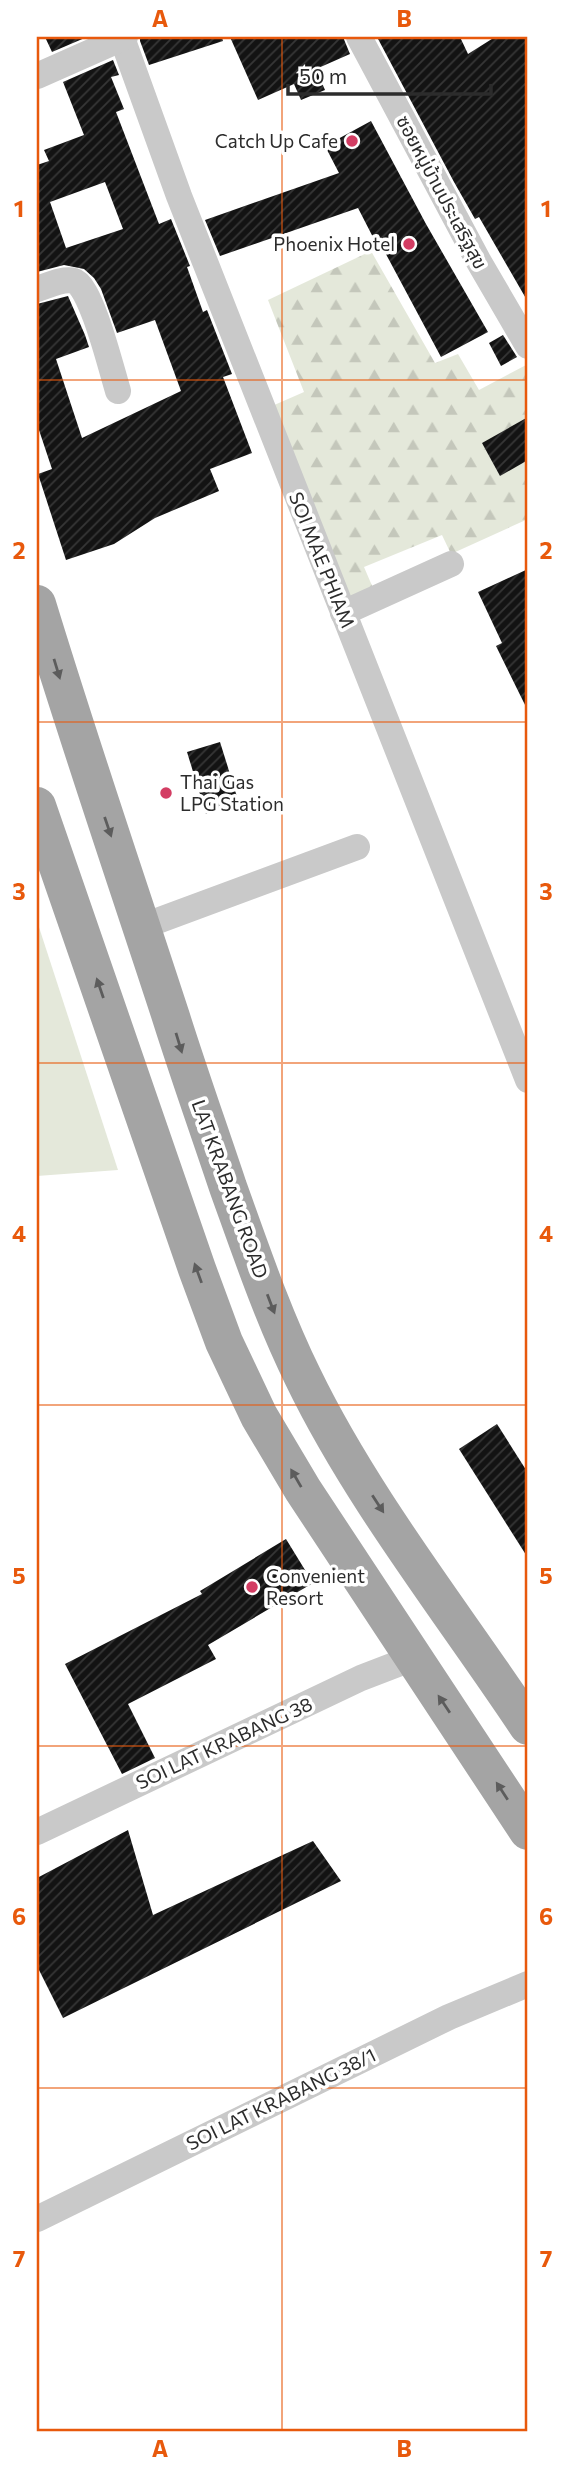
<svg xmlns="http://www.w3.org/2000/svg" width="565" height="2468" font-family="Commissioner,'Noto Sans Thai',sans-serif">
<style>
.grass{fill:#e4e8da}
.forest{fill:url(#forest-firs)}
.building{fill:url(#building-hatch);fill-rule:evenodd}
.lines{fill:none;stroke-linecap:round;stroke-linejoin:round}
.street{stroke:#c9c9c9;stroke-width:26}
.primary{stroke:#a4a4a4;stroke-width:38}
.oneway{fill:#5c5c5c}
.grid{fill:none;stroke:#e8590c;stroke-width:2;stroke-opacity:0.55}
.poi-dot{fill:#d33d63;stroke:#fff;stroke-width:2.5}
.labels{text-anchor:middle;stroke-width:7;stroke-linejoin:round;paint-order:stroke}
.poi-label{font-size:19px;fill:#2c2c2c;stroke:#fff;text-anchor:end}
.street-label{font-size:19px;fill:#2c2c2c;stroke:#fff}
.neatline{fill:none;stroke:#e8590c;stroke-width:2.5}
.grid-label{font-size:23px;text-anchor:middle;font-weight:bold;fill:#e8590c}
</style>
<defs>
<pattern id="forest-firs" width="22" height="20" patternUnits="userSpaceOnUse" patternTransform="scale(1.75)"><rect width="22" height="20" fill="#e4e8da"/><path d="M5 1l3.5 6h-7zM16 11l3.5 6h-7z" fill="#c4c7bb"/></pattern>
<pattern id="building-hatch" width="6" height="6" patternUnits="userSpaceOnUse" patternTransform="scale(1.75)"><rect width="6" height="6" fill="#131313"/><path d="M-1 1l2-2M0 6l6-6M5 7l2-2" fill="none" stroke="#363636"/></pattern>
</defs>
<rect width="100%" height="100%" fill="#fff"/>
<polygon class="grass" points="37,921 118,1170 37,1176"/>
<polygon class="forest" points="371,251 435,363 458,354 479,390 528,364 528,519 451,554 442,535 364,567 373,588 348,600 272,406 304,392 268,300"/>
<g class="building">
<polygon points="45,37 87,37 52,52"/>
<polygon points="140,37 222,37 223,41 149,65 140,41"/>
<polygon points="230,37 343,37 350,54 316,69 325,90 301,100 294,84 258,100"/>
<polygon points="377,37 460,37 468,54 495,37 528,37 528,302 479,217 475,219 454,182"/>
<path d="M113,60L119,75L111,77L124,109L116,112L159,224L171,219L190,266L187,267L203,312L207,310L232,374L223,377L252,453L210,469L219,491L155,518L114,544L66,560L38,474L52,469L37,424V304L68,296L85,335L89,347L56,359L82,438L181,391L155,320L117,333L101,289L94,278L84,269L64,265L37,272V165L49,161L44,150L84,135L63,82ZM105,182L123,229L66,248L50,202Z"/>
<polygon points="371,121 426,224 488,332 441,357 380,243 377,245 358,208 220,256 205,220 339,173 325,146"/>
<polygon points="503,335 517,357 501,366 489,343"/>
<polygon points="528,417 528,460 500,476 482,443"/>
<polygon points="528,569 528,711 496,646 502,643 478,592"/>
<polygon points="220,742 239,803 206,814 187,752"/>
<polygon points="497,1424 528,1473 528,1558 459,1449"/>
<polygon points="286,1539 313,1583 208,1645 216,1659 128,1704 155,1758 122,1774 65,1664 202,1594 200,1591"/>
<polygon points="128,1830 153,1915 313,1841 341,1881 63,2018 37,1966 37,1878"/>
</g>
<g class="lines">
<g class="street">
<polyline points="359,37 479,262 528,346"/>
<polyline points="122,38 179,196 528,1080"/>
<polyline points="37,76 125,37"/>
<path d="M37,289C47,286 63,278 74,281C91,285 112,372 118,391"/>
<polyline points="343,613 451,564"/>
<polyline points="141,927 357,847"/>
<polyline points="37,1832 361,1678 413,1658"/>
<polyline points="37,2219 449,2017 528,1984"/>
</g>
<g class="primary">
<path d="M37,604C79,742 126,879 171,1017C189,1074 209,1130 228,1187C251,1251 273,1316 303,1377C362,1499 453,1613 528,1726"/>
<polyline points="37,806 197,1269 224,1342 259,1416 303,1490 528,1831"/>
</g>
</g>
<defs><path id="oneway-solid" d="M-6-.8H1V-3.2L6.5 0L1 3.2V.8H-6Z" transform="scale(1.75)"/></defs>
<g class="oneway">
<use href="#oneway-solid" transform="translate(57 669) rotate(73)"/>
<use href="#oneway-solid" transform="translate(108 827) rotate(71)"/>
<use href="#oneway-solid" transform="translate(100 988) rotate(-109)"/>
<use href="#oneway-solid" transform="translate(179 1043) rotate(73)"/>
<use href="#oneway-solid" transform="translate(198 1273) rotate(-110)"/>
<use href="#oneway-solid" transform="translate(271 1304) rotate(69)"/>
<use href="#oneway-solid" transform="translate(296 1478) rotate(-120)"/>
<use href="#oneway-solid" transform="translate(378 1504) rotate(57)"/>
<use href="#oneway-solid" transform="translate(444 1704) rotate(-124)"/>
<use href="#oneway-solid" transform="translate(502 1791) rotate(-123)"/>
</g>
<path class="grid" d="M282,37V2431M37,380H528M37,722H528M37,1063H528M37,1405H528M37,1746H528M37,2088H528"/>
<g class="poi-dot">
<circle cx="352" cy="141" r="7"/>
<circle cx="409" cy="244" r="7"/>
<circle cx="166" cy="793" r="7"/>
<circle cx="252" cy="1587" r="7"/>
</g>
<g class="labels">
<g class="poi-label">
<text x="338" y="148">Catch Up Cafe</text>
<text x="395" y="251">Phoenix Hotel</text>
<text x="180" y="789" text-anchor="start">Thai Gas<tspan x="180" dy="22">LPG Station</tspan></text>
<text x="266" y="1583" text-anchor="start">Convenient<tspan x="266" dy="22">Resort</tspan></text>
</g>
<g class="street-label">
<text transform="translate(442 192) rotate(62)" y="7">ซอยหมู่บ้านประเสริฐสุข</text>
<text transform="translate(322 560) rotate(68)" y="7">SOI MAE PHIAM</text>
<text transform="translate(230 1189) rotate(70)" y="7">LAT KRABANG ROAD</text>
<text transform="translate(224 1743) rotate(-25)" y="7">SOI LAT KRABANG 38</text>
<text transform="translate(281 2099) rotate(-26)" y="7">SOI LAT KRABANG 38/1</text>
</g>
</g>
<rect width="565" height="2468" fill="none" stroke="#ffffff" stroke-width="77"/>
<path d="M288 84v10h203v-10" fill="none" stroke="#2c2c2c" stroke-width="3.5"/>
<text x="299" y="84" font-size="21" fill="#2c2c2c" stroke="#ffffff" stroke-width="5" paint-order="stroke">50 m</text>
<rect x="38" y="38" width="488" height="2392" class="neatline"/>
<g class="grid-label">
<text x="160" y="27">A</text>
<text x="404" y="27">B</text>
<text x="19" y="217">1</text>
<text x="546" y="217">1</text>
<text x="19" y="559">2</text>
<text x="546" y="559">2</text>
<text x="19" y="900">3</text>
<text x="546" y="900">3</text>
<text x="19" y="1242">4</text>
<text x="546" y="1242">4</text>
<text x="19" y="1584">5</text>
<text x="546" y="1584">5</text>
<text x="19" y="1925">6</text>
<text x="546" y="1925">6</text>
<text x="19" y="2267">7</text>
<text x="546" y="2267">7</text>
<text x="160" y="2457">A</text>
<text x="404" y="2457">B</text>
</g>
</svg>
